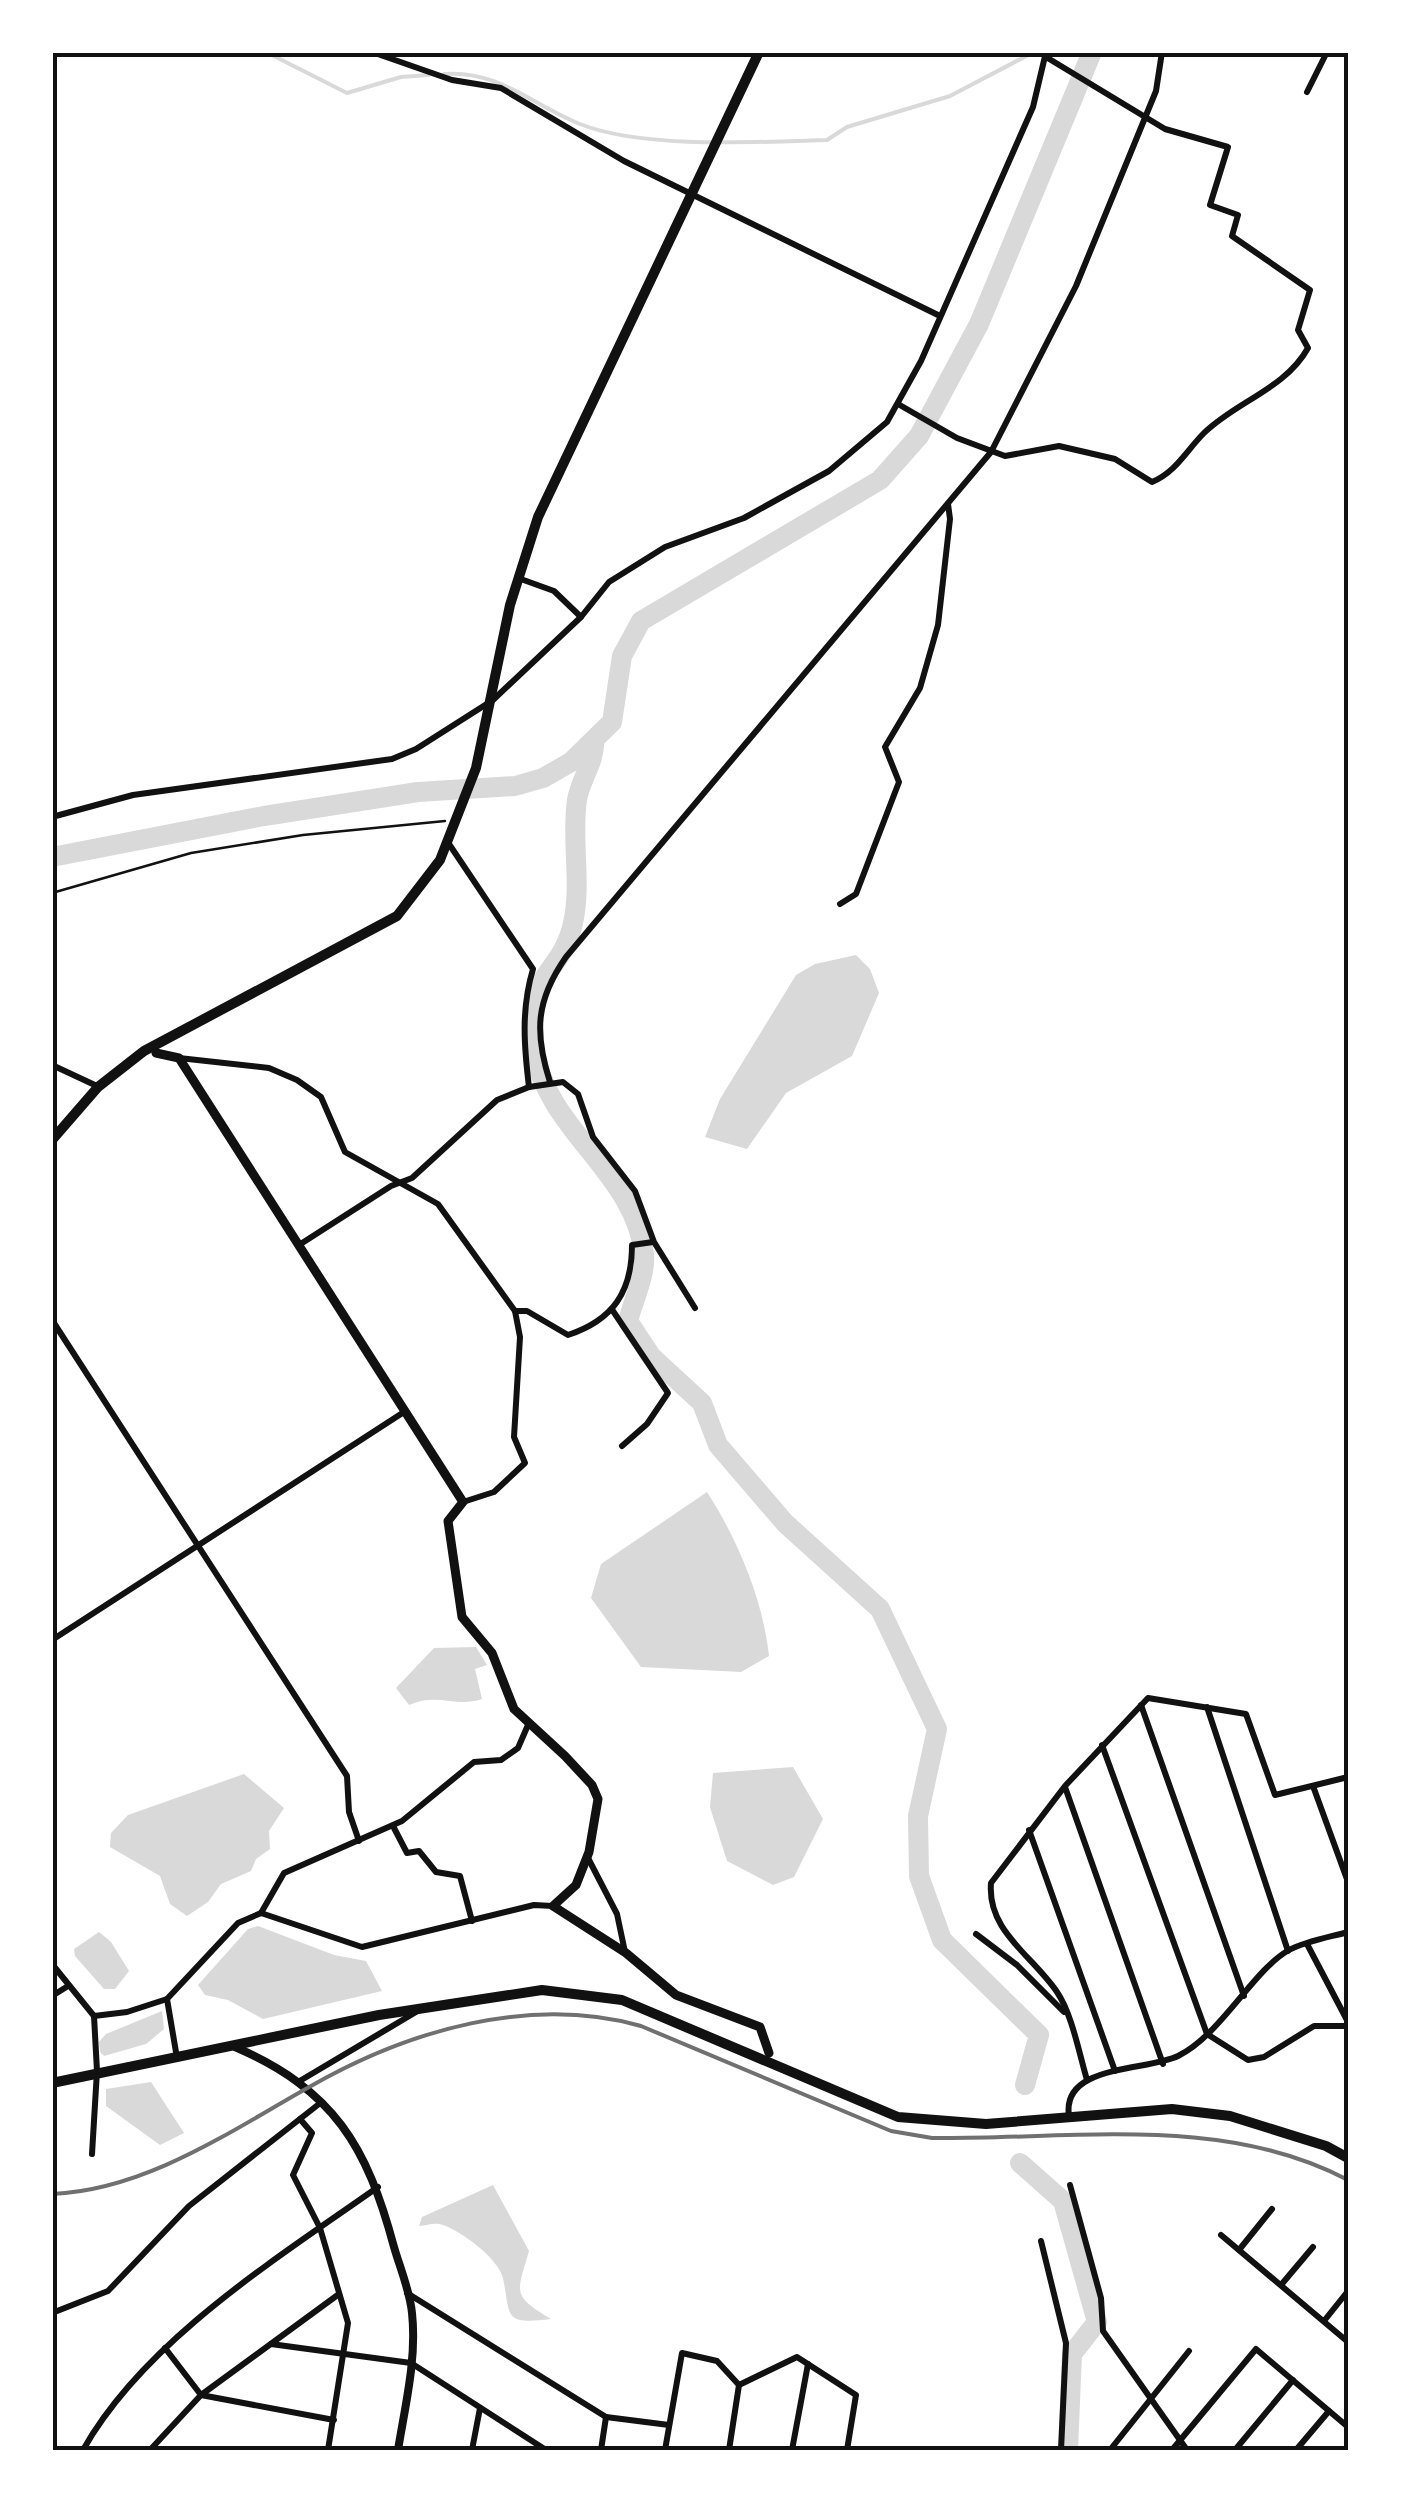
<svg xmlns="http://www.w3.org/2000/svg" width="1401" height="2503" font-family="Quicksand,sans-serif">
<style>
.water{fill:#d9d9d9}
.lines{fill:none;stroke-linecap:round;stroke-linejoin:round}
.stream{stroke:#d9d9d9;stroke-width:4}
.river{stroke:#d9d9d9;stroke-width:20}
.path{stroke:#111;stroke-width:2.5}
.minor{stroke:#111;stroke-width:6}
.tertiary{stroke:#111;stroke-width:8}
.secondary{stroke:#111;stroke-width:9}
.primary{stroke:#111;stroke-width:10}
.rail{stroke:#707070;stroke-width:4}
.neatline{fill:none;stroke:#111;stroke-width:4}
</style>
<rect width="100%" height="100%" fill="#fff"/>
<g class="water">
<polygon points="856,955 870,969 879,993 852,1056 786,1093 747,1149 705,1137 720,1099 796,975 815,964"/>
<path d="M707,1492C738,1540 763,1600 769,1656L741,1672L641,1667L591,1598L601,1564Z"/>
<path d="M476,1647L487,1665L475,1669L482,1699C455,1708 439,1692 409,1705L396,1688L434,1648Z"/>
<polygon points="793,1767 823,1819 794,1877 773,1885 727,1861 710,1807 713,1773"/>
<polygon points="244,1774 284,1808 269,1831 270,1849 256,1859 251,1871 221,1884 208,1902 187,1916 170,1904 160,1876 110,1847 111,1833 128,1815"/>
<polygon points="258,1926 334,1955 366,1961 382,1991 263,2019 228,2000 205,1995 198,1985 248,1929"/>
<polygon points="99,1932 111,1942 129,1971 115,1989 104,1989 75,1956 74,1949"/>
<polygon points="162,2011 164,2029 146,2044 104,2056 100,2052 99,2042 106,2034"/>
<polygon points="151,2082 184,2133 160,2145 106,2106 106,2089"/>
<path d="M493,2185L529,2251C517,2293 511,2295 551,2319C502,2325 511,2316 503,2278C498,2258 461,2231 443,2225C435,2222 428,2225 419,2226L422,2217Z"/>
</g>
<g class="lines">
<g class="stream">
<polyline points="266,52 347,93 401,77 429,75"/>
<path d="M444,74C499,70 532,105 580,124C642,149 759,142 827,140L847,127L950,96L1034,52"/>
</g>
<g class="river">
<path d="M594,742C595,762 580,780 577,800C571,840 582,883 573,923C561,978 522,971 534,1049C546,1130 636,1173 644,1255C646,1275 633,1301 628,1321L651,1356L702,1403L718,1445L785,1523L880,1609L937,1729L918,1816L919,1876L942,1940L1039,2035L1025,2085"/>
<polyline points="52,857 264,816 418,792 515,786 543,778 571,762 612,722 622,656 641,621 880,480 919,436 979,324 1092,52"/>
<polyline points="1020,2163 1063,2201 1097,2322 1072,2354 1068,2450"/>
</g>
<polyline class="path" points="52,893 191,853 303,835 445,821"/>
<g class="minor">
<polyline points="372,52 452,80 501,88 624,161 938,315"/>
<polyline points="1307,92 1327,52"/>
<path d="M898,404L957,438L1005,456L1059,446L1115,459L1152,482C1176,472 1186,451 1204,433C1237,401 1285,389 1308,348L1298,330L1310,290L1232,236L1238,215L1210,205L1228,147L1165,129L1046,57"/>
<polyline points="518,578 554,591 581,617"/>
<polyline points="52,817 133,795 392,759 416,749 493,700 581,617 609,582 665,547 744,518 829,471 887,422 921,361 1033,107 1046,52"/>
<path d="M447,841L533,969C521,1009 524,1046 529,1087"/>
<polyline points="840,904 856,894 899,782 885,747 920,688 938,625 950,519 948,504"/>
<polyline points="179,1058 269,1068 297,1080 321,1097 345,1152 438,1204 515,1311 520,1337 514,1437 525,1463 494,1492 463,1502"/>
<polyline points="52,1065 97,1086"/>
<path d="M550,1082C534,1032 536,1000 566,957L991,452L1076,286L1156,91L1162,52"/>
<polyline points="299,1245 391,1186 412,1178 497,1100 529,1087 563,1082 578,1094 593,1137 635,1191 654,1242 695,1308"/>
<path d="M515,1311H527L568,1335C613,1320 632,1292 632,1245L653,1242"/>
<polyline points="613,1311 668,1393 647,1424 622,1446"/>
<polyline points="52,1320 347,1776 349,1812 359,1841"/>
<polyline points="52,1640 404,1412"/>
<polyline points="1141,1705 1244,1996"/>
<polyline points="1207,1707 1288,1951"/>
<polyline points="1102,1745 1207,2034 1248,2060 1264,2057 1314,2026 1348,2026"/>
<polyline points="1313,1786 1348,1882"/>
<polyline points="1065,1787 1163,2064"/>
<polyline points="393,1826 407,1853 419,1851 436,1872 460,1876 472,1921"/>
<polyline points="1029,1830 1115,2071"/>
<polyline points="588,1858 617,1914 625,1952"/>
<polyline points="261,1913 284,1873 402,1821 474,1762 501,1760 518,1748 528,1725"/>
<polyline points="976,1934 1017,1965 1064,2012"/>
<polyline points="1307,1944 1348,2022"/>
<polyline points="52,1964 94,2016 127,2012 167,1999"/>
<polyline points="52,1996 68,1986"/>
<polyline points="177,2058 167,1999 238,1923 261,1913 362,1947 534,1905 553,1906"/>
<path d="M1087,2080C1079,2053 1072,2014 1057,1992C1032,1955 987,1931 991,1883L1065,1786L1148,1698L1246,1714L1275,1795L1348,1777"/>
<polyline points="298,2082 416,2012"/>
<path d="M1069,2116C1061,2064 1148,2071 1178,2056C1221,2035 1253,1970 1289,1950C1306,1941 1330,1937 1348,1932"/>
<polyline points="300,2119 312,2133 293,2175 320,2228 348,2323 328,2450"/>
<polyline points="92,2154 97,2071 94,2016"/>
<polyline points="1070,2185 1101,2298 1103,2331 1187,2450"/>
<polyline points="1221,2235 1348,2342"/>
<polyline points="1041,2241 1066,2343 1061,2450"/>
<polyline points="1239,2250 1272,2209"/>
<polyline points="1281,2285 1313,2247"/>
<polyline points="407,2293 606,2417 669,2425"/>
<polyline points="52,2313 108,2291 189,2206 319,2104"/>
<polyline points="1324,2321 1348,2291"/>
<polyline points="271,2344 411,2363 546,2450"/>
<polyline points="165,2348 201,2395 334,2420"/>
<path d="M83,2450C144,2341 276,2259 378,2187"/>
<polyline points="150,2450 201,2395 339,2294"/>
<polyline points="472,2450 480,2408"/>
<polyline points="601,2450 606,2417"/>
<polyline points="665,2450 682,2353 717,2361 739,2385 797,2357 856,2395 847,2450"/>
<polyline points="729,2450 739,2385"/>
<polyline points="792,2450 808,2364"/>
<polyline points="1110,2450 1189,2351"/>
<polyline points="1172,2450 1256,2349 1348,2427"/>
<polyline points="1235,2450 1293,2380"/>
<polyline points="1296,2450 1329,2411"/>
</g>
<path class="tertiary" d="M235,2047C334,2090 367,2146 394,2247C400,2268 410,2291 412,2313C417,2359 405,2406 398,2450"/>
<polyline class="secondary" points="156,1053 179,1058 463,1502 448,1521 462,1617 492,1653 514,1709 565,1756 592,1785 598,1799 589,1852 576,1885 553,1906 626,1953 676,1995 760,2027 769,2053"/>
<g class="primary">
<polyline points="52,1140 98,1087 144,1051 397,916 440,860 476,768 510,605 538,517 759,52"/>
<polyline points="52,2083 379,2015 542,1990 622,2000 898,2117 986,2124 1172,2109 1230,2116 1326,2146 1348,2158"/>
</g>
<path class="rail" d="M52,2194C147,2190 232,2130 311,2086C409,2030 530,1995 641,2026L891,2131L932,2138C1069,2140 1222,2113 1348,2180"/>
</g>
<rect width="1401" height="2503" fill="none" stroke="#ffffff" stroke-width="110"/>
<rect x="55" y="55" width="1291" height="2393" class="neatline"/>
</svg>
